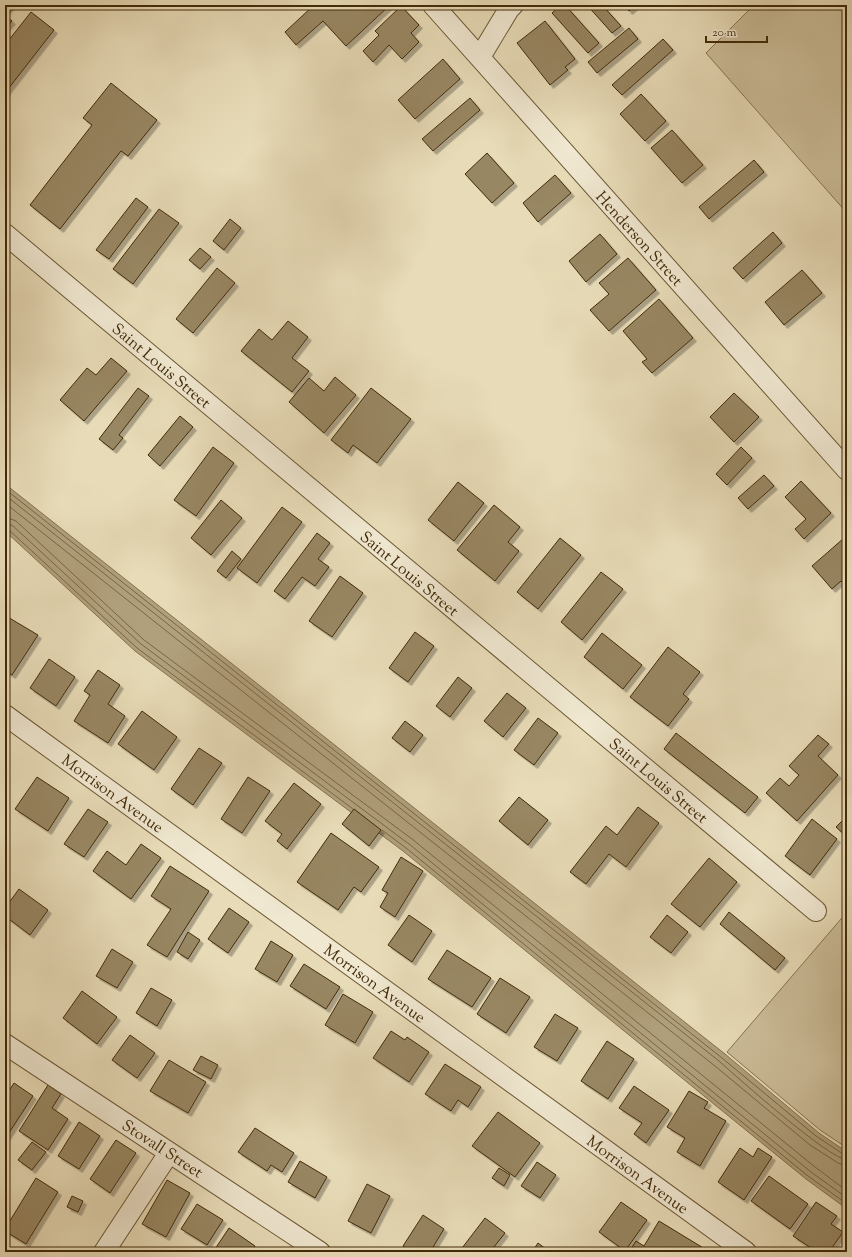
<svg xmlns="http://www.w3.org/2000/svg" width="852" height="1257" font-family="'Sorts Mill Goudy',serif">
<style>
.green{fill:#ccbe9a;stroke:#877451}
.water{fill:#b0a07c;stroke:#84714e}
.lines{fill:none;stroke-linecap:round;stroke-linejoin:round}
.shore{stroke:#796642;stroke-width:1}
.building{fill:#988764;stroke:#422b08;filter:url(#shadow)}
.minor-casing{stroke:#6c5734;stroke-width:22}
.minor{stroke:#f0e8d1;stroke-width:20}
.labels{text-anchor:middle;stroke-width:3.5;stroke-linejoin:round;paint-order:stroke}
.street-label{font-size:16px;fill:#422b08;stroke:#f0e8d1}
</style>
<defs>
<filter id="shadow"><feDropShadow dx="3.5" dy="3.5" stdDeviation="0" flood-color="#0004"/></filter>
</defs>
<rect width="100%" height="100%" fill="#e8dcb8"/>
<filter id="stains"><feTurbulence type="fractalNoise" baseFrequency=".005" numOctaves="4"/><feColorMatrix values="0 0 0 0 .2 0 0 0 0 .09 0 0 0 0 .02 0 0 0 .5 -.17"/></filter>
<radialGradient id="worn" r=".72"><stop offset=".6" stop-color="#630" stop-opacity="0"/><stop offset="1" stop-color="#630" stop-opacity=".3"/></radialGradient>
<g class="green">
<polygon points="754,5 847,5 847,213 706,53"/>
<polygon points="847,912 847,1148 820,1130 727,1052"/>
</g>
<polygon class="water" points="5,484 725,1054 819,1133 847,1152 847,1209 806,1179 403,851 135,651 5,531"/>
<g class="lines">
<g class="shore">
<polyline points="5,489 722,1058 816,1136 843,1154 847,1155"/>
<path d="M5,495L719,1061C738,1078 829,1159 847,1160"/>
<polyline points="5,503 715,1066 810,1145 838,1163 847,1166"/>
<polyline points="5,518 11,519 16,521 144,640 412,839 815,1167 847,1191"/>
<polyline points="5,524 9,524 13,526 141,644 409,844 811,1172 847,1198"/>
<polyline points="5,529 9,530 137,648 353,809"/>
<polyline points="382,830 406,848 808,1176 847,1204"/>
</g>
</g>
<g class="building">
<polygon points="5,5 11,5 5,13"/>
<polygon points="314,5 390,5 346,46 323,21 296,45 285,32"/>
<polygon points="561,5 565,5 599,43 588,53 552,13"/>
<polygon points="587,5 604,5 603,6 621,26 612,33"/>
<polygon points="624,5 636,5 629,11"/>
<polygon points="401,6 419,25 411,33 419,42 402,59 389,45 373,62 363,51 379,35 375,31"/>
<polygon points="31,12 54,30 5,93 5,45"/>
<polygon points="5,15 12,21 5,29"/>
<polygon points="545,21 575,59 565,67 568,70 550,85 517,43"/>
<polygon points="629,28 638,39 597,73 588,62"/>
<polygon points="663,39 673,50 622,95 612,85"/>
<polygon points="443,59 460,79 415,119 398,100"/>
<polygon points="111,83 157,120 128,156 121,151 60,229 30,205 92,125 83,118"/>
<polygon points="641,94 666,121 645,141 620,114"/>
<polygon points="470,98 480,110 433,151 422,139"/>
<polygon points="672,130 703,165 682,183 651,148"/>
<polygon points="487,153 514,183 492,203 465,174"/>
<polygon points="754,160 764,172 709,219 699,207"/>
<polygon points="555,175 571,193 538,222 523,203"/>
<polygon points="136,198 148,207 109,259 96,250"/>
<polygon points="159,209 179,223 133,284 113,269"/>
<polygon points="230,219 241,228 224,250 213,241"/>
<polygon points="773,232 782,243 743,279 733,268"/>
<polygon points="600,234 617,254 586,282 569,261"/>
<polygon points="200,248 211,257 200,269 189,260"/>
<polygon points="628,258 656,290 609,331 590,310 609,294 599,283"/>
<polygon points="217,268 235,283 193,333 176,319"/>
<polygon points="802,270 822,293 784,325 765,302"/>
<polygon points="659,299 693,338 652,373 642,362 647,359 623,331"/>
<polygon points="288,321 308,337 292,358 309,371 292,392 241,351 259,329 272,340"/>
<polygon points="111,358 127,371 84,421 60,400 87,368 96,375"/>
<polygon points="335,377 356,395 324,433 289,402 309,378 324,391"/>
<polygon points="138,388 149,396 119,435 123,438 113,450 99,439"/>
<polygon points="371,388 411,419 377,463 353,445 348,453 331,440"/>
<polygon points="734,393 759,417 734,442 710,417"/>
<polygon points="180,416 193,427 160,466 148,455"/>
<polygon points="213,447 234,463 196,516 174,500"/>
<polygon points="741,447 752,458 727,485 716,474"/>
<polygon points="764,475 774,486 748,509 738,498"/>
<polygon points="801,481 831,513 804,539 795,529 806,519 785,497"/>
<polygon points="458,482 484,503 454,541 428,520"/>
<polygon points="221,500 242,518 211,555 191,538"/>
<polygon points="494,505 520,527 508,542 519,551 495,581 457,550"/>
<polygon points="282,507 302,522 257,583 237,568"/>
<polygon points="317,533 330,543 318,559 329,567 315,586 302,577 285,599 274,591"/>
<polygon points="560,538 581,555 538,609 517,592"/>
<polygon points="844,538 847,541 847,588 841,581 832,589 812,566"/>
<polygon points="232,551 241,559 226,578 217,571"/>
<polygon points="601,572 623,589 582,640 561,622"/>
<polygon points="340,576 363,593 332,637 309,621"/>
<polygon points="6,616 38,635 12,675 5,671 5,617"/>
<polygon points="415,632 434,646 408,682 389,668"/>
<polygon points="602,633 642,665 623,689 584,657"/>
<polygon points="668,647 700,672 683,694 689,699 668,726 630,697"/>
<polygon points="49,659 75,677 56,706 30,688"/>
<polygon points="98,670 120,685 108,704 125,716 108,743 74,721 90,695 84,691"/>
<polygon points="458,677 472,688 450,717 436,706"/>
<polygon points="507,693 526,708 503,737 484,721"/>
<polygon points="142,711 177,737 154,770 118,744"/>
<polygon points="538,718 558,733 534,765 514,750"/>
<polygon points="405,721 423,735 410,752 392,738"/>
<polygon points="676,733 758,797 745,813 664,749"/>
<polygon points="818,735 829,744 818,756 838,775 797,821 766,793 780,778 789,786 799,775 789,766"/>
<polygon points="199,748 222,763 193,805 171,789"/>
<polygon points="37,777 69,798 48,831 15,809"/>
<polygon points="248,777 270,791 242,833 221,819"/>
<polygon points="294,783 321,804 287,849 277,841 282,834 265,821"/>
<polygon points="519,797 548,820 528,845 499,821"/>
<polygon points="638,807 659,823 626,867 609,854 586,884 570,872 606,826 617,835"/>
<polygon points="88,809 108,822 84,857 64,844"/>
<polygon points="354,809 381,830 369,846 342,824"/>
<polygon points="847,816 847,837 836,827"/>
<polygon points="812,819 837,839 810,875 785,856"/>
<polygon points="331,833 379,867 361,892 354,887 338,910 297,882"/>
<polygon points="141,844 161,858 131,899 93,871 107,851 126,865"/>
<polygon points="401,857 423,871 395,917 380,907 388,893 382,890"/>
<polygon points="709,858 737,882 700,927 671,904"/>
<polygon points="170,866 209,891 167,957 147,945 171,909 151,896"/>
<polygon points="19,889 48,910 30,935 5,916 5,908"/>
<polygon points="229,908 249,922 228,953 208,939"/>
<polygon points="729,912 785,958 775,970 720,924"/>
<polygon points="409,915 432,931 412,962 388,945"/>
<polygon points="667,915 688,932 671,953 650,937"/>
<polygon points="188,932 200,940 188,959 177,952"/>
<polygon points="271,941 293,955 277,982 255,969"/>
<polygon points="112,949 133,962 117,988 96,976"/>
<polygon points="447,950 491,978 472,1007 428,979"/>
<polygon points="304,964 340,987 326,1009 290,986"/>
<polygon points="500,978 530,997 506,1033 477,1014"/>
<polygon points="151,988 172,1000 157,1026 136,1013"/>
<polygon points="82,991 117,1017 97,1044 63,1018"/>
<polygon points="343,994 373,1012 355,1043 325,1025"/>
<polygon points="555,1014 578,1028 557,1061 534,1047"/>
<polygon points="391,1031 405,1040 407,1037 429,1052 409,1082 373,1058"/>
<polygon points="130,1035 155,1053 137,1078 112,1060"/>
<polygon points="607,1041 634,1059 608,1099 581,1081"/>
<polygon points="201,1056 218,1065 211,1079 193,1070"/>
<polygon points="169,1060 206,1082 188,1113 150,1091"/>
<polygon points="445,1064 481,1087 468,1107 458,1100 451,1111 425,1094"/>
<polygon points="14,1083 33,1096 5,1139 5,1097"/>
<polygon points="48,1085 61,1094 52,1108 68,1119 48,1150 19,1131"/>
<polygon points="634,1086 669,1110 646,1143 634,1134 642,1123 619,1108"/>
<polygon points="689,1091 708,1102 704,1108 726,1121 700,1166 677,1152 685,1138 667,1127"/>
<polygon points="498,1112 540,1143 515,1177 472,1146"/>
<polygon points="79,1122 100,1136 79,1169 58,1156"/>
<polygon points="255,1128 294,1153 282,1172 271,1165 267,1171 238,1152"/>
<polygon points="116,1140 136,1153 110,1193 90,1179"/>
<polygon points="32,1142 46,1152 32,1170 18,1160"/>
<polygon points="740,1148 753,1157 758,1148 772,1157 744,1200 718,1182"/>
<polygon points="300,1161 327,1177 315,1198 288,1182"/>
<polygon points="537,1162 556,1175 540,1198 521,1186"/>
<polygon points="499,1168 510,1175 504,1186 492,1178"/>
<polygon points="769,1176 808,1204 790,1229 751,1201"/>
<polygon points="36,1178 58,1192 26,1244 5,1231 5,1229"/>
<polygon points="167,1180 190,1193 166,1237 142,1224"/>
<polygon points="367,1184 390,1196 371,1233 348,1221"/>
<polygon points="72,1196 83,1201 78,1212 67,1207"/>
<polygon points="621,1202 647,1220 625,1251 599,1232"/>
<polygon points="816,1202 837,1216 831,1224 843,1232 829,1252 817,1252 793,1236"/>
<polygon points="197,1204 223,1220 207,1245 181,1229"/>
<polygon points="423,1215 444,1229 430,1252 412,1252 403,1246"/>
<polygon points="485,1218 505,1233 490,1252 459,1252"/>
<polygon points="659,1221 705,1249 704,1252 629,1252 636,1241 644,1246"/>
<polygon points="229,1228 255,1246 251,1252 213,1252"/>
<polygon points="538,1243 550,1252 532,1252"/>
<polygon points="258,1247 265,1252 255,1252"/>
</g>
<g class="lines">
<defs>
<g id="minor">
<polyline points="433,5 847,470"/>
<polyline points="480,57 509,9 513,5"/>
<polyline points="5,234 816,911"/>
<polyline points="5,715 746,1252"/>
<polyline points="5,1044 320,1252"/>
<polyline points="104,1252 169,1153"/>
</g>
</defs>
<use href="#minor" class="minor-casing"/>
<use href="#minor" class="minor"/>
</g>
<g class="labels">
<g class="street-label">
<text transform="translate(640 238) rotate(48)" y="6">Henderson Street</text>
<text transform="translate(162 365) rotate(40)" y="6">Saint Louis Street</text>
<text transform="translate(410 573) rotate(40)" y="6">Saint Louis Street</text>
<text transform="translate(659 780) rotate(40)" y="6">Saint Louis Street</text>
<text transform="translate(113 793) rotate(36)" y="6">Morrison Avenue</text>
<text transform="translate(375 983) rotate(36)" y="6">Morrison Avenue</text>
<text transform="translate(163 1148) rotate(33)" y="6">Stovall Street</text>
<text transform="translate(638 1174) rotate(36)" y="6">Morrison Avenue</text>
</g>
</g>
<rect width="852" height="1257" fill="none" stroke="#e8dcb8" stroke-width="20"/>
<rect x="6" y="6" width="840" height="1245" fill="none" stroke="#422b08" stroke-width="2"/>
<rect x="10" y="10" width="832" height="1237" fill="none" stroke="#422b08"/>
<path d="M706 36v6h61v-6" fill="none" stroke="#422b08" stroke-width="2"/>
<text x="712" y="36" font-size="12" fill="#422b08" stroke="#f0e8d1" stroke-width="3" paint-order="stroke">20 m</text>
<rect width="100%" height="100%" filter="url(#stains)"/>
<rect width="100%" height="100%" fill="url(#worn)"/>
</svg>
